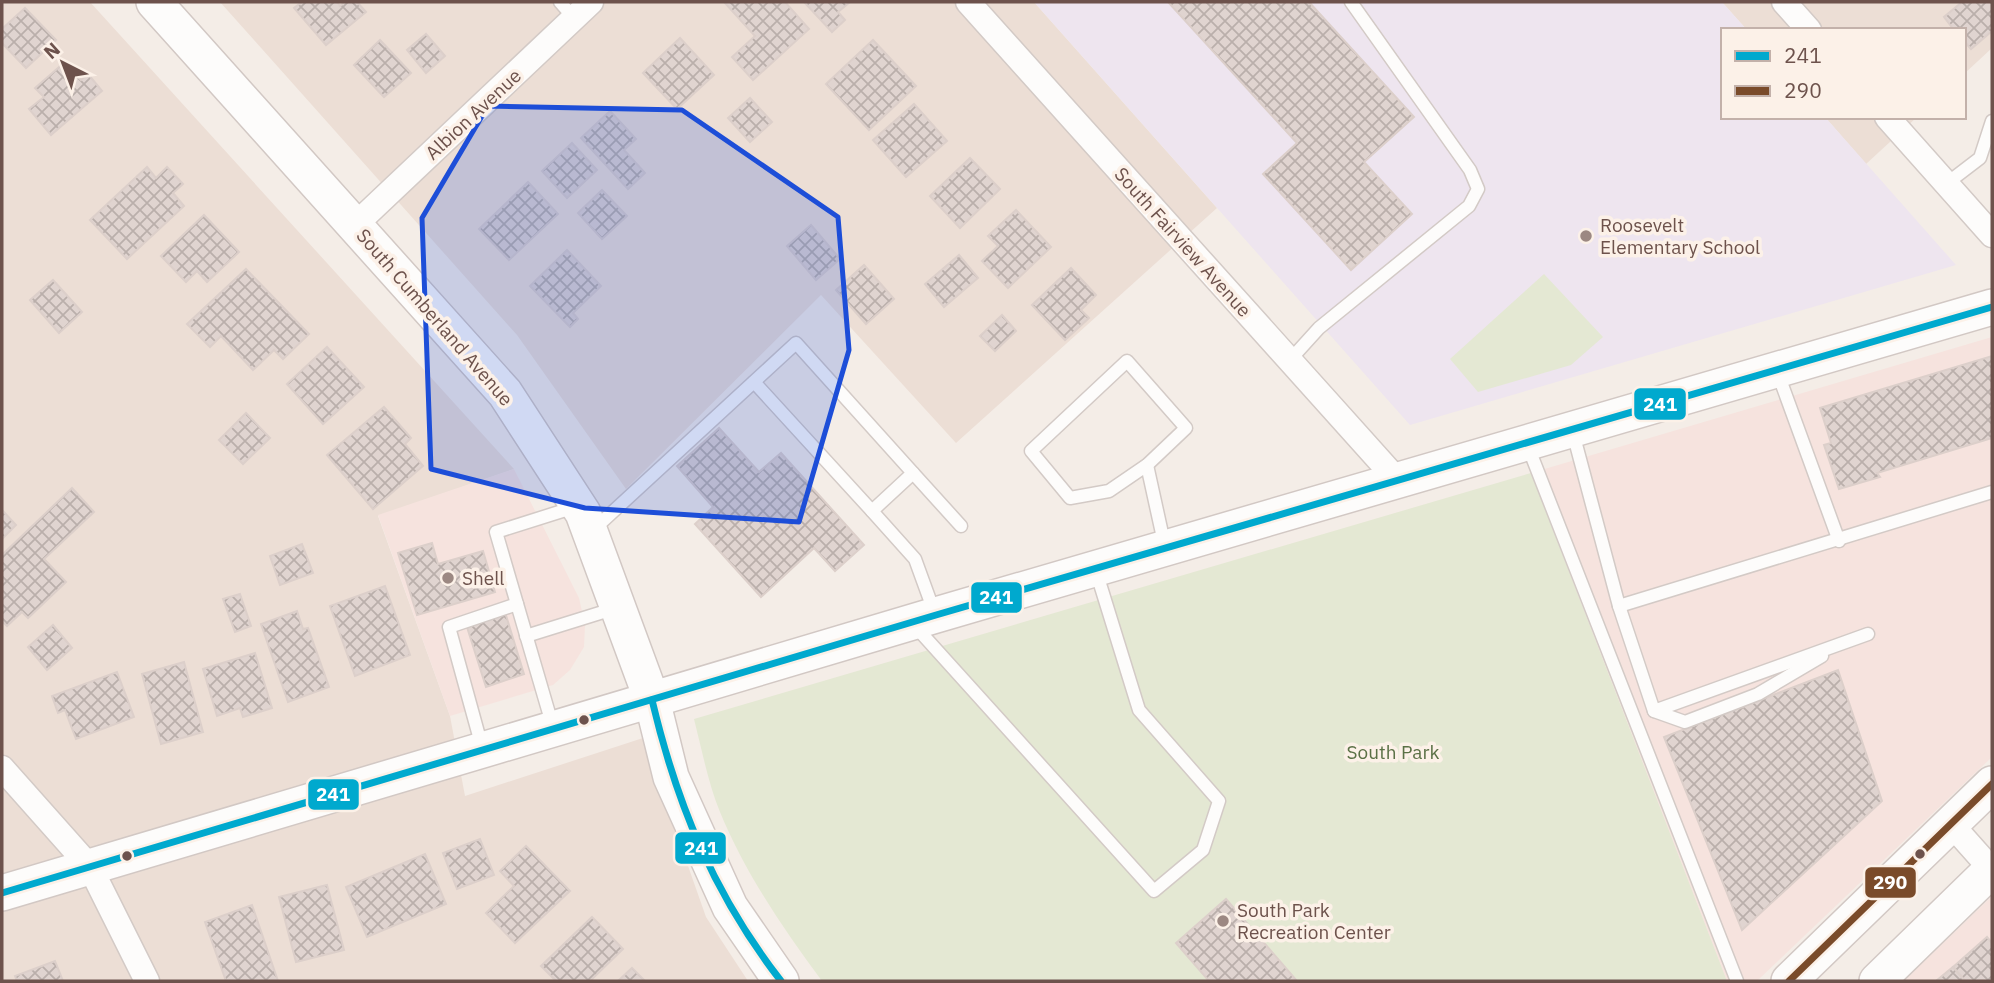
<svg xmlns="http://www.w3.org/2000/svg" width="1994" height="983" font-family="'IBM Plex Sans',sans-serif">
<style>
.residential{fill:#ecded5}
.commercial{fill:#f6e3de}
.education{fill:#eee5ef}
.green{fill:#e4e8d3}
.building{fill:url(#building-cross-hatch);stroke:#dccfca;stroke-width:2}
.lines{fill:none;stroke-linecap:round;stroke-linejoin:round}
.lane-casing{stroke:#d3cac6;stroke-width:15}
.street-casing{stroke:#d3cac6;stroke-width:27}
.secondary-casing{stroke:#d2c8c4;stroke-width:38}
.lane{stroke:#fdfcfb;stroke-width:12}
.street{stroke:#fdfcfb;stroke-width:24}
.secondary{stroke:#fdfcfb;stroke-width:35}
.bus-1-casing{stroke:#fcf1e8;stroke-width:12}
.bus-2-casing{stroke:#fcf1e8;stroke-width:12}
.bus-1{stroke:#00a9ce;stroke-width:7}
.bus-2{stroke:#7a4b2a;stroke-width:7}
.marked{fill:#1d4ed8;fill-opacity:0.2;stroke:#1d4ed8;stroke-width:5;stroke-linejoin:round}
.poi-dot{fill:#9c8882;stroke:#fcf1e8;stroke-width:2.5}
.bus-dot{fill:#6d524c;stroke:#fcf1e8;stroke-width:2.5}
.labels{text-anchor:middle;stroke-width:7;stroke-linejoin:round;paint-order:stroke}
.street-label{font-size:19px;fill:#6d524c;stroke:#fcf1e8}
.poi-label{font-size:19px;fill:#6d524c;stroke:#fcf1e8;text-anchor:start}
.park-label{font-size:19px;fill:#5b7146;stroke:#fcf1e8}
.line-badge{stroke:#fcf1e8;stroke-width:2.5}
.badge-label{font-size:19px;text-anchor:middle;font-weight:bold;fill:#fff}
</style>
<defs>
<pattern id="building-cross-hatch" width="8" height="8" patternUnits="userSpaceOnUse" patternTransform="scale(1.75)"><rect width="8" height="8" fill="#e0d4d0"/><path d="M0 0l8 8M0 8l8-8" fill="none" stroke="#baafab"/></pattern>
</defs>
<rect width="100%" height="100%" fill="#f4ede7"/>
<g class="residential">
<polygon points="2,2 90,2 514,469 378,516 450,716 465,796 643,738 706,917 748,981 2,981"/>
<polygon points="220,2 1034,2 1217,208 956,443 821,295 626,489 517,335"/>
<polygon points="1722,2 1992,2 1992,48 1964,74 1964,30 1747,30"/>
<polygon points="1825,117 1917,117 1866,164"/>
</g>
<g class="commercial">
<polygon points="1992,337 1992,757 1757,981 1727,981 1531,473"/>
<polygon points="514,469 579,598 585,625 584,647 570,670 553,685 450,716 378,515"/>
<polygon points="1992,896 1992,981 1904,981"/>
</g>
<polygon class="education" points="1034,2 1722,2 1747,30 1723,30 1723,117 1825,117 1956,265 1410,425"/>
<g class="green">
<polygon points="1544,274 1603,337 1571,365 1478,392 1450,359"/>
<path d="M1531,473L1727,981H822C783,928 745,873 720,812C708,783 702,750 694,719Z"/>
</g>
<g class="building">
<polygon points="302,2 337,2 340,6 345,2 357,2 366,12 326,45 294,8"/>
<polygon points="724,2 785,2 809,29 753,80 732,57 755,36"/>
<polygon points="804,2 850,2 838,12 845,20 832,32"/>
<polygon points="1168,2 1309,2 1414,117 1364,162 1412,214 1351,270 1263,174 1297,143"/>
<polygon points="1962,2 1992,2 1992,31 1971,49 1964,41 1964,30 1954,30 1944,17"/>
<polygon points="25,8 56,40 26,68 2,43 2,29"/>
<polygon points="426,34 445,56 426,73 407,50"/>
<polygon points="680,38 714,75 677,109 643,73"/>
<polygon points="380,40 411,73 384,97 354,65"/>
<polygon points="873,40 916,86 869,130 826,84"/>
<polygon points="65,62 81,80 88,74 102,91 51,135 29,109 44,97 35,88"/>
<polygon points="750,98 772,122 750,142 728,118"/>
<polygon points="914,104 947,141 906,177 873,140"/>
<polygon points="610,111 636,139 624,150 645,173 628,189 581,138"/>
<polygon points="572,143 597,170 567,198 542,171"/>
<polygon points="970,158 1000,189 960,228 930,196"/>
<polygon points="147,167 156,178 167,167 183,184 173,193 184,206 127,259 90,220"/>
<polygon points="528,182 558,214 509,260 479,229"/>
<polygon points="602,190 627,216 602,239 578,213"/>
<polygon points="1016,210 1051,247 1008,288 982,261 998,246 988,236"/>
<polygon points="204,215 239,252 207,282 197,271 186,282 161,256"/>
<polygon points="811,225 840,259 816,280 787,246"/>
<polygon points="567,250 601,286 573,313 578,319 570,327 530,286"/>
<polygon points="959,255 978,278 944,307 925,284"/>
<polygon points="864,265 894,299 866,324 836,290"/>
<polygon points="1071,268 1096,295 1081,310 1089,318 1065,340 1032,305"/>
<polygon points="246,269 309,334 283,359 274,350 253,370 221,336 210,347 187,324"/>
<polygon points="53,280 82,312 59,333 30,300"/>
<polygon points="1002,315 1016,331 995,351 980,336"/>
<polygon points="327,347 364,387 323,424 287,384"/>
<polygon points="1992,356 1992,438 1877,473 1880,477 1839,489 1824,445 1831,443 1820,408"/>
<polygon points="384,407 411,438 405,444 423,466 373,509 327,455"/>
<polygon points="246,413 270,438 243,464 219,440"/>
<polygon points="719,428 759,472 781,453 864,545 835,571 814,548 761,597 695,524 713,507 677,466"/>
<polygon points="72,488 94,512 44,559 66,582 28,618 22,612 7,626 2,621 2,555"/>
<polygon points="2,510 16,525 2,539"/>
<polygon points="432,543 438,564 483,551 495,592 417,615 398,553"/>
<polygon points="302,544 313,573 280,585 270,556"/>
<polygon points="385,586 410,655 355,676 330,606"/>
<polygon points="240,594 251,626 235,632 223,599"/>
<polygon points="297,611 303,629 308,628 329,687 288,702 261,624"/>
<polygon points="505,612 524,674 486,687 466,624"/>
<polygon points="53,625 72,648 47,670 28,647"/>
<polygon points="255,653 272,708 243,717 240,708 217,716 203,669"/>
<polygon points="184,662 203,732 161,744 142,674"/>
<polygon points="1838,670 1882,801 1742,930 1664,737"/>
<polygon points="117,672 134,717 76,739 65,710 58,713 52,696"/>
<polygon points="480,839 494,875 457,889 443,853"/>
<polygon points="526,846 570,891 515,943 486,913 514,886 500,871"/>
<polygon points="425,854 446,904 367,937 346,887"/>
<polygon points="327,885 344,950 296,962 279,897"/>
<polygon points="1226,899 1297,981 1209,981 1176,943"/>
<polygon points="252,905 278,981 226,981 205,922"/>
<polygon points="592,917 623,949 590,981 556,981 541,966"/>
<polygon points="1987,937 1992,943 1992,981 1965,981 1953,967"/>
<polygon points="55,961 63,981 17,981 15,976"/>
<polygon points="1953,967 1965,981 1936,981"/>
<polygon points="632,968 645,981 618,981"/>
</g>
<g class="lines">
<defs>
<g id="lane">
<polyline points="560,2 574,18"/>
<polyline points="1946,184 1980,158 1992,121"/>
<polyline points="1290,360 1319,328 1469,206 1478,189 1470,170 1351,2"/>
<polygon points="1127,361 1186,428 1147,465 1109,491 1070,498 1031,451"/>
<polyline points="1777,371 1839,541"/>
<polyline points="754,382 872,511"/>
<polyline points="1573,433 1619,606 1992,492"/>
<polyline points="1527,444 1737,981"/>
<polyline points="1147,465 1165,547"/>
<polyline points="913,473 961,526"/>
<polyline points="593,530 796,343 913,473 872,511 915,559 935,614"/>
<polyline points="1619,606 1654,711 1868,634"/>
<polyline points="914,625 1154,891 1203,850 1219,801 1139,710 1096,571"/>
<polyline points="526,636 616,608"/>
<polyline points="1654,711 1685,722 1758,694 1822,656"/>
<polyline points="553,727 496,532 575,507"/>
<polyline points="482,747 449,627 517,604"/>
</g>
<g id="street">
<polyline points="968,2 1399,482"/>
<polyline points="1784,2 1809,30"/>
<polyline points="1887,117 1992,235"/>
<polyline points="354,226 591,2"/>
<polyline points="2,768 90,867 147,981"/>
<polyline points="1951,824 1992,870"/>
</g>
<g id="secondary">
<polyline points="154,2 505,393 583,513 652,700 671,777 730,907 781,981"/>
<polyline points="2,893 936,615 1992,307"/>
<polyline points="1789,981 1992,784"/>
<polyline points="1877,981 1992,869"/>
</g>
</defs>
<use href="#lane" class="lane-casing"/>
<use href="#street" class="street-casing"/>
<use href="#secondary" class="secondary-casing"/>
<use href="#lane" class="lane"/>
<use href="#street" class="street"/>
<use href="#secondary" class="secondary"/>
<defs>
<g id="bus-1">
<path d="M652,700C677,805 714,895 781,981"/>
<polyline points="2,893 936,615 1992,307"/>
</g>
<polyline id="bus-2" points="1789,981 1992,784"/>
</defs>
<use href="#bus-1" class="bus-1-casing"/>
<use href="#bus-2" class="bus-2-casing"/>
<use href="#bus-1" class="bus-1"/>
<use href="#bus-2" class="bus-2"/>
</g>
<path class="marked" d="M488,106L682,110L838,217L849,350L799,522L585,508L431,469L422,218Z"/>
<g class="poi-dot">
<circle cx="1586" cy="236" r="7"/>
<circle cx="448" cy="578" r="7"/>
<circle cx="1223" cy="921" r="7"/>
</g>
<g class="bus-dot">
<circle cx="584" cy="720" r="6"/>
<circle cx="1920" cy="854" r="6"/>
<circle cx="127" cy="856" r="6"/>
</g>
<g class="labels">
<g class="street-label">
<text transform="translate(473 114) rotate(-43)" y="7">Albion Avenue</text>
<text transform="translate(1183 242) rotate(48)" y="7">South Fairview Avenue</text>
<text transform="translate(435 317) rotate(49)" y="7">South Cumberland Avenue</text>
</g>
<g class="poi-label">
<text x="1600" y="232">Roosevelt<tspan x="1600" dy="22">Elementary School</tspan></text>
<text x="462" y="585">Shell</text>
<text x="1237" y="917">South Park<tspan x="1237" dy="22">Recreation Center</tspan></text>
</g>
<g class="park-label">
<text x="1393" y="759">South Park</text>
</g>
</g>
<g class="line-badge">
<rect x="1633" y="387" width="54" height="34" rx="7" fill="#00a9ce"/>
<rect x="970" y="581" width="53" height="33" rx="7" fill="#00a9ce"/>
<rect x="307" y="778" width="53" height="33" rx="7" fill="#00a9ce"/>
<rect x="674" y="831" width="53" height="34" rx="7" fill="#00a9ce"/>
<rect x="1864" y="866" width="53" height="33" rx="7" fill="#7a4b2a"/>
</g>
<g class="badge-label">
<text x="1660" y="411">241</text>
<text x="996" y="604">241</text>
<text x="333" y="801">241</text>
<text x="701" y="855">241</text>
<text x="1890" y="889">290</text>
</g>
<rect width="1994" height="983" fill="none" stroke="#6d524c" stroke-width="7"/>
<rect x="1721" y="28" width="245" height="91" fill="#fcf1e8" stroke="#c3b1aa" stroke-width="2"/>
<rect x="1735" y="51" width="35" height="10" fill="#00a9ce" stroke="#c3b1aa" stroke-width="2"/>
<text x="1784" y="63" font-size="21" fill="#6d524c">241</text>
<rect x="1735" y="86" width="35" height="10" fill="#7a4b2a" stroke="#c3b1aa" stroke-width="2"/>
<text x="1784" y="98" font-size="21" fill="#6d524c">290</text>
<g transform="translate(63 63) rotate(318)" stroke="#fcf1e8" stroke-width="5" paint-order="stroke">
<path d="M0-5L12 26L0 18L-12 26Z" fill="#6d524c"/>
<text y="-10" font-size="19" font-weight="bold" text-anchor="middle" fill="#6d524c">N</text>
</g>
</svg>
